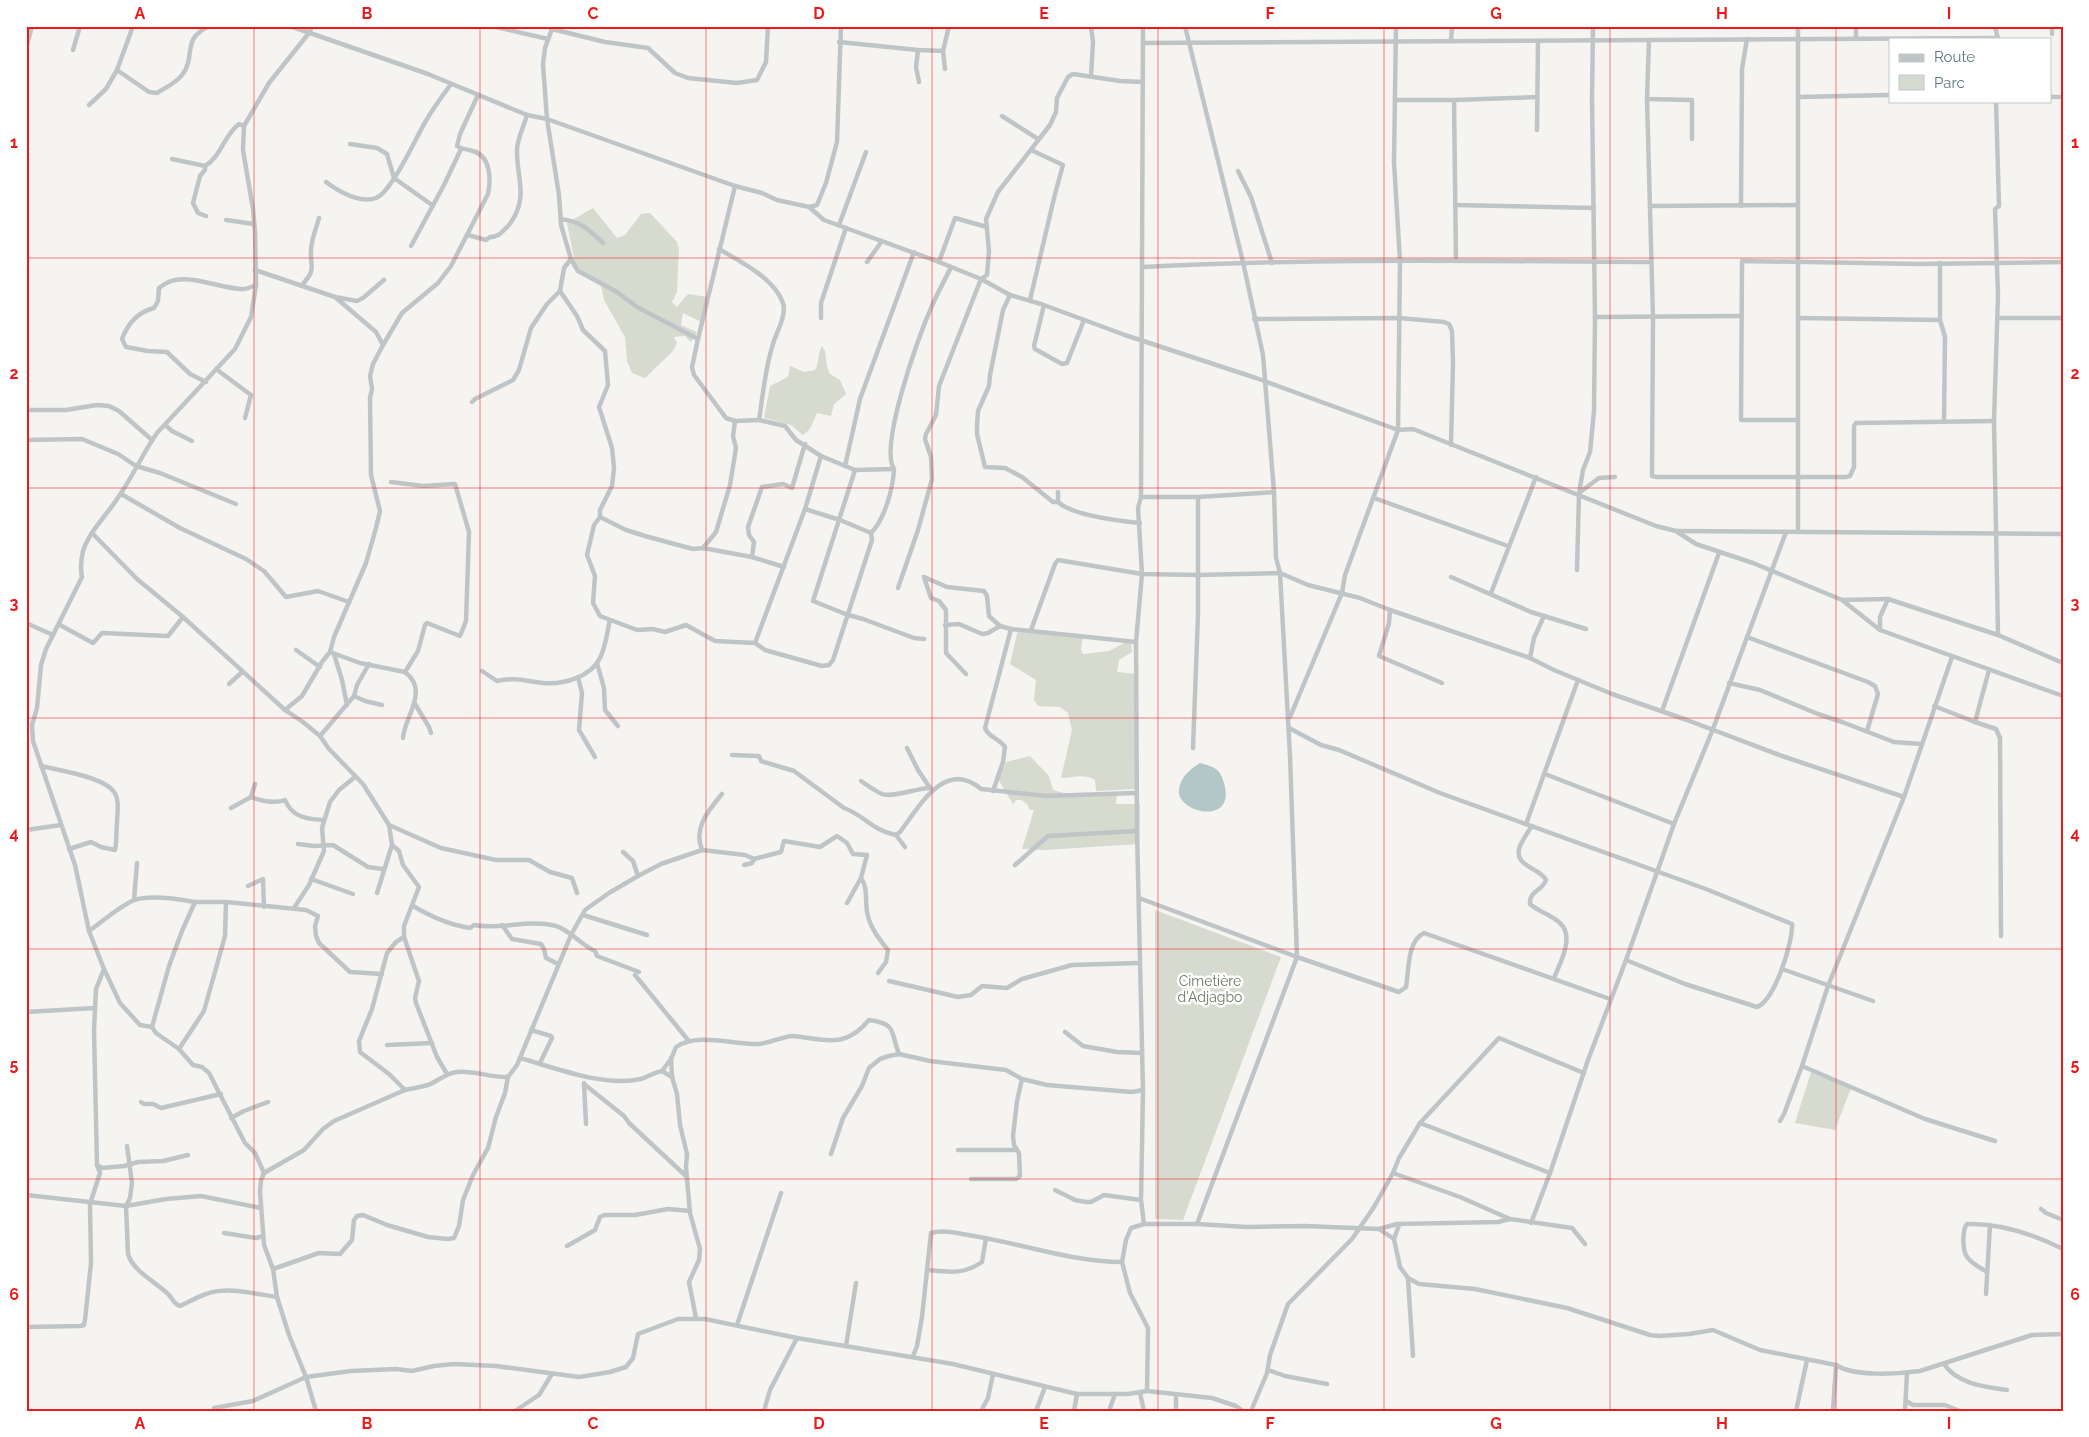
<svg xmlns="http://www.w3.org/2000/svg" width="2089" height="1437" font-family="Raleway,sans-serif">
<style>
.green{fill:#d6dacf}
.water{fill:#b4c7c8}
.lines{fill:none;stroke-linecap:round;stroke-linejoin:round}
.minor{stroke:#bfc5c7;stroke-width:4.5}
.grid{fill:none;stroke:#ed181a;stroke-width:1;stroke-opacity:0.55}
.labels{text-anchor:middle;stroke-width:5;stroke-linejoin:round;paint-order:stroke}
.park-label{font-size:14px;fill:#6c7a61;stroke:#fff}
.neatline{fill:none;stroke:#ed181a;stroke-width:2}
.grid-label{font-size:16px;text-anchor:middle;font-weight:bold;fill:#ed181a}
</style>
<rect width="100%" height="100%" fill="#f5f4f0"/>
<g class="green">
<polygon points="593,208 617,238 625,235 641,214 650,213 677,242 679,249 677,292 672,302 677,307 688,294 707,297 701,322 683,313 681,325 697,332 691,342 685,336 674,337 677,343 673,351 645,378 632,373 627,361 625,337 604,300 600,281 582,272 575,263 567,223"/>
<path d="M822,346L825,351L827,367L830,374L840,380L846,394L834,404L831,416L817,413L810,429L803,435L791,425L764,418L770,386L788,377L790,366L804,372L815,370C820,362 817,354 822,346Z"/>
<path d="M1018,630L1083,635L1081,649L1083,654L1109,651L1124,643H1131L1132,652L1119,660L1117,672L1137,674L1139,787L1135,789L1096,791L1095,780C1084,773 1074,778 1061,778L1072,730L1068,713L1060,707L1038,706L1034,700L1036,680L1010,664Z"/>
<polygon points="1030,756 1049,776 1053,790 1071,795 1117,794 1116,804 1140,804 1139,844 1044,850 1022,849 1034,810 1030,810 1027,804 1021,800 1016,800 1013,804 998,779 1006,762"/>
<polygon points="1155,910 1281,957 1183,1220 1155,1219"/>
<polygon points="1811,1072 1851,1088 1835,1130 1795,1123"/>
</g>
<path class="water" d="M1200,763C1214,767 1220,768 1224,783C1237,827 1175,813 1179,789C1181,777 1189,770 1200,763Z"/>
<g class="lines">
<g class="minor">
<polyline points="290,26 428,74 527,115 547,119 735,186 762,193 777,200 809,207 824,220 939,262 981,279 1010,295 1041,304 1125,335 1256,378 1398,430 1413,429 1656,526 1676,531 1696,544 1753,563 1842,600 1880,630 2063,696"/>
<path d="M312,26L309,33L269,83L244,126L243,150L253,209L255,231L256,285L251,317L235,349L157,433C143,453 133,476 119,496C108,514 90,530 83,551C81,560 80,568 82,577L46,649L41,665L37,708L32,725L33,741L75,865L89,931L104,969L120,1003L140,1025L152,1027L156,1033L179,1049L193,1065L202,1067L209,1073L245,1143L255,1153L264,1173L261,1180L260,1192L264,1245L273,1269L277,1297L289,1335L306,1377L316,1411"/>
<polyline points="492,26 548,39"/>
<polyline points="553,26 545,48 543,64 547,119 559,195 561,225 571,259 578,271 617,292 637,307 698,339"/>
<polyline points="1091,26 1093,42 1091,76"/>
<polyline points="1143,26 1141,497 1138,508 1142,574 1136,642 1137,831 1143,1090 1141,1200 1144,1224"/>
<polyline points="1185,26 1243,262 1263,355 1274,492 1276,558 1280,573 1290,756 1297,957 1197,1224"/>
<polyline points="1798,26 1798,532"/>
<polyline points="1995,26 1998,39"/>
<polyline points="552,29 605,42 648,48 675,73 688,78 737,83 757,80 766,62 768,26"/>
<polyline points="2052,34 2052,26"/>
<polyline points="1856,39 1856,26"/>
<polyline points="1649,40 1647,99 1653,317 1652,476 1657,477 1846,477 1850,476 1854,467 1854,426 1856,423 1994,421"/>
<polyline points="1451,41 1452,26"/>
<polyline points="839,42 918,50 943,51"/>
<polyline points="1143,43 1998,38"/>
<polyline points="27,45 32,26"/>
<polyline points="73,50 80,26"/>
<polyline points="918,50 916,67 919,82"/>
<polyline points="945,69 943,51 949,26"/>
<path d="M117,70L149,92L157,93C165,88 176,83 182,75C197,56 180,39 210,26"/>
<polyline points="1798,97 1890,95"/>
<polyline points="2050,97 2063,97"/>
<polyline points="1647,99 1692,100 1692,139"/>
<polyline points="1395,100 1454,100 1537,97"/>
<polyline points="1454,100 1456,260"/>
<polyline points="1996,101 1999,206 1995,209 1998,295 1994,421 1998,635"/>
<polyline points="89,105 106,89 117,70 133,26"/>
<polyline points="1002,116 1038,139"/>
<polyline points="1537,130 1538,41"/>
<polyline points="350,144 377,148 387,154 394,178 432,205"/>
<path d="M172,159L205,166C221,157 224,135 239,124L244,126"/>
<polyline points="205,166 205,170 200,176 193,203 198,213 206,216"/>
<polyline points="1238,171 1251,197 1272,263"/>
<path d="M326,182C338,191 360,204 376,198C392,192 417,135 427,119C434,107 443,95 451,84"/>
<polyline points="735,186 698,339 692,367 694,375 726,418 735,421 759,420 785,426 796,440 821,456 855,470 813,601 848,615 863,619 914,638 924,639"/>
<polyline points="1455,205 1594,208"/>
<polyline points="1650,206 1798,205"/>
<polyline points="1741,206 1742,69 1747,39"/>
<polyline points="809,207 817,205 826,183 837,142 841,26"/>
<path d="M561,219C582,222 588,229 603,243"/>
<polyline points="226,220 254,224"/>
<polyline points="839,225 866,152"/>
<path d="M468,235L486,240L490,237C499,237 503,231 509,225C530,197 516,178 517,149C518,137 524,126 527,115"/>
<polyline points="411,246 444,185 461,149"/>
<path d="M719,249C741,262 774,278 783,303C787,315 776,333 773,344C765,368 763,395 759,420"/>
<polyline points="867,262 882,241"/>
<polyline points="939,262 955,218 987,227"/>
<polyline points="1940,263 1940,320 1945,337 1944,421"/>
<path d="M1143,267C1312,258 1481,261 1651,262"/>
<polyline points="255,270 335,297 376,332 383,345"/>
<path d="M302,285C317,268 310,269 311,251C311,240 316,229 319,218"/>
<polyline points="560,291 577,316 583,330 605,351 608,385 599,407 612,448 614,468 612,486 600,510 600,517 594,525 587,555 595,576 593,603 600,616 637,630 653,629 665,632 686,625 715,641 755,643 765,650 822,666 829,665 833,660 872,540 871,533 840,520 805,509"/>
<polyline points="1010,295 1003,310 990,375 989,386 978,411 977,426 977,434 985,467 1005,468 1022,477 1053,502 1058,502"/>
<polyline points="335,297 357,301 363,298 384,280"/>
<polyline points="1030,300 1055,194 1063,165 1031,150"/>
<polyline points="1044,305 1034,346 1035,349 1062,364 1067,363 1084,320"/>
<polyline points="1595,317 1742,316"/>
<polyline points="821,318 821,303 846,228"/>
<polyline points="1798,318 1940,320"/>
<polyline points="1998,318 2063,318"/>
<polyline points="1254,319 1399,318 1444,322 1449,324 1452,331 1453,362 1451,445"/>
<polyline points="216,369 251,395 245,418"/>
<path d="M206,382L190,374L167,352L148,351L126,347L122,339C128,323 138,312 154,308L158,301L159,288C181,268 215,288 241,289C246,290 251,287 256,285"/>
<polyline points="472,402 475,399 513,380 519,370 531,328 547,304 560,291 564,268 571,259"/>
<polyline points="26,410 66,410 97,405 109,406 119,411 152,440"/>
<polyline points="1798,420 1741,420 1742,261 1919,264 2063,262"/>
<polyline points="165,425 172,431 192,441"/>
<polyline points="26,440 82,439 118,454 136,466 160,473 236,504"/>
<polyline points="845,466 860,399 914,252"/>
<path d="M855,470L894,469C879,447 918,338 929,313C935,297 944,282 951,267"/>
<path d="M1058,492V502C1073,516 1120,521 1140,523"/>
<polyline points="1579,493 1599,478 1615,477"/>
<polyline points="121,494 180,528 246,559 264,571 286,597 318,591 349,602"/>
<polyline points="1141,497 1198,497 1274,492"/>
<polyline points="1374,498 1508,546"/>
<polyline points="600,517 626,530 645,536 693,549 703,548 752,557 784,567"/>
<polyline points="1677,531 2063,534"/>
<polyline points="92,533 137,579 183,617 285,710 303,722 320,736 329,749 363,784 389,825 441,848 496,860 529,860 550,872 572,878 577,893"/>
<path d="M871,533C885,519 893,488 894,469"/>
<polyline points="703,548 716,532 730,485 736,448 733,436 735,421"/>
<polyline points="752,557 754,542 749,535 748,527 762,487 783,484 792,488 805,444"/>
<polyline points="1577,570 1579,493 1583,470 1590,452 1594,411 1595,317 1592,99 1593,26"/>
<polyline points="924,577 947,587 984,591 987,596 989,616 1000,626 1011,629"/>
<polyline points="924,577 931,598 939,601 946,610 946,653 966,674"/>
<polyline points="1451,577 1531,612 1586,629"/>
<polyline points="898,588 918,530 932,479 931,457 925,439 926,434 936,415 939,386 981,279 987,275 989,251 986,219 998,192 1050,125 1056,112 1057,98 1068,77 1073,74 1120,81 1143,82"/>
<polyline points="1491,593 1536,477"/>
<polyline points="1842,600 1888,599"/>
<polyline points="1390,610 1389,623 1379,656 1442,683"/>
<polyline points="26,623 53,635"/>
<polyline points="60,625 93,643 102,633 168,636 183,617"/>
<polyline points="945,625 959,624 982,634 988,633 1000,626"/>
<polyline points="1031,630 1055,564 1058,560 1142,574 1198,575 1280,573 1308,585 1360,598 1390,610 1530,658 1554,670 1612,694 1687,720 1782,756 1904,797"/>
<polyline points="1880,630 1880,617 1888,599 1998,635 2063,663"/>
<polyline points="1747,637 1868,682 1875,686 1878,694 1867,731"/>
<polyline points="755,643 805,509 821,456"/>
<polyline points="296,650 320,667"/>
<polyline points="330,652 360,663 405,672 418,651 425,625 427,623 460,636 466,621 469,532 455,484 423,486 391,482"/>
<polyline points="334,654 342,680 347,705"/>
<polyline points="1530,658 1534,638 1544,616"/>
<polyline points="597,663 604,688 605,710 618,726"/>
<polyline points="1989,670 1975,722 1996,729 2000,738 2001,936"/>
<path d="M482,671L497,681C516,677 525,681 543,683C563,685 591,677 600,658C606,646 607,632 610,620"/>
<polyline points="578,677 582,693 579,730 595,757"/>
<polyline points="1729,683 1760,690 1818,714 1842,722 1894,742 1921,744"/>
<polyline points="229,684 242,672"/>
<polyline points="354,696 365,701 382,705"/>
<polyline points="415,704 429,727 431,733"/>
<polyline points="1934,706 1975,722"/>
<path d="M285,710L302,696L322,662L330,652L334,637L366,563L376,528L380,511L371,475L370,398L372,389L370,376L373,364L383,345L402,313L438,283L451,266L488,194C491,180 491,156 473,151C467,149 463,150 457,146L460,134L478,95"/>
<polyline points="1662,711 1719,553"/>
<polyline points="1290,717 1342,593 1345,575 1398,430 1400,261 1394,162 1396,26"/>
<path d="M1289,728L1321,745L1339,750L1440,793L1706,889L1792,924C1793,942 1775,1000 1757,1007L1685,984L1626,960"/>
<polyline points="320,736 354,696 357,685 369,664"/>
<path d="M403,738C404,717 430,691 405,672"/>
<polyline points="907,748 918,770 930,788"/>
<polyline points="1193,748 1198,614 1198,497"/>
<path d="M732,755L759,756L761,761L794,771L844,808C864,815 871,830 896,835L900,832C919,807 945,758 981,789L1047,796L1136,793"/>
<path d="M41,766C58,770 104,777 114,792C120,800 117,814 117,823C116,832 117,842 115,850L101,847L91,842L69,849"/>
<polyline points="1545,774 1674,824"/>
<path d="M861,781C867,785 875,791 882,794C893,798 917,788 930,788L933,790"/>
<path d="M993,791L1003,762L1005,747C1000,739 988,737 985,728L1011,629L1136,642"/>
<polyline points="251,797 255,784"/>
<path d="M231,808L251,797C262,801 274,804 285,800C292,817 306,819 323,820"/>
<polyline points="1526,824 1578,680"/>
<polyline points="389,825 392,845 399,851 403,865 419,887 404,926 404,937 419,981 415,998 416,1003 437,1057 447,1074"/>
<path d="M1532,826C1528,832 1523,839 1520,846C1512,867 1540,867 1546,880C1543,891 1529,890 1530,904C1539,912 1552,915 1560,923C1575,937 1560,963 1554,978"/>
<polyline points="26,830 61,825"/>
<polyline points="896,835 905,847"/>
<polyline points="298,844 314,846 333,845 368,867 383,869"/>
<path d="M702,850C693,828 708,811 722,794"/>
<polyline points="623,852 633,861 638,876"/>
<polyline points="744,865 752,863 754,859"/>
<polyline points="1015,865 1048,836 1137,831"/>
<path d="M861,878C869,889 864,903 868,916C871,929 880,940 888,950L886,962L878,973"/>
<polyline points="311,879 353,894"/>
<polyline points="248,886 263,879 264,907"/>
<polyline points="377,893 392,845"/>
<path d="M1139,898L1297,957L1399,992L1406,987C1409,970 1407,941 1424,933L1610,999"/>
<polyline points="134,900 137,863"/>
<polyline points="195,902 226,902 306,910 318,916 315,926 316,936 319,943 350,972 382,974"/>
<path d="M413,906C430,916 449,925 470,928L474,925C500,930 529,919 556,926C570,930 581,945 595,951L597,956L639,972"/>
<polyline points="294,908 309,885 324,851 322,828 330,802 339,790 355,777"/>
<polyline points="583,915 647,935"/>
<polyline points="502,925 512,939 541,944 544,949 546,958 558,964"/>
<path d="M89,931C103,921 116,909 132,901C148,894 178,899 195,902L182,931L169,966L152,1027"/>
<path d="M404,937L396,942L387,953L372,1009L359,1041L360,1052L389,1074L405,1090C413,1088 421,1087 428,1085C438,1081 446,1073 457,1072C474,1070 491,1078 508,1077"/>
<polyline points="1782,969 1873,1001"/>
<polyline points="635,975 688,1040"/>
<polyline points="889,981 958,997 971,995 982,986 1007,988 1022,979 1072,965 1139,963"/>
<polyline points="26,1012 95,1008"/>
<polyline points="531,1030 551,1036 552,1038 540,1063"/>
<polyline points="1065,1032 1083,1046 1117,1052 1142,1053"/>
<polyline points="387,1045 432,1043"/>
<polyline points="179,1049 204,1011 225,936 226,902"/>
<path d="M520,1058C556,1068 602,1087 641,1079C648,1077 655,1072 662,1071L672,1077L677,1094L680,1125L687,1154L686,1167L690,1213L700,1249L699,1260L689,1282L696,1318"/>
<polyline points="671,1058 672,1077"/>
<polyline points="1802,1066 1925,1119 1995,1141"/>
<path d="M662,1071L671,1059L676,1047C697,1032 734,1045 759,1044C770,1043 785,1036 792,1036C825,1039 844,1050 869,1020C898,1024 890,1032 899,1054"/>
<polyline points="584,1083 586,1124"/>
<polyline points="584,1084 624,1116 629,1123 686,1176"/>
<polyline points="141,1102 144,1104 153,1104 161,1108 221,1094"/>
<polyline points="231,1118 244,1111 268,1102"/>
<polyline points="1780,1121 1784,1114 1802,1066 1828,986 1904,797 1952,657"/>
<polyline points="1420,1123 1550,1173"/>
<path d="M127,1146L132,1183L130,1198L126,1206L128,1254C133,1271 154,1281 167,1293C172,1297 173,1304 180,1306C189,1302 197,1297 206,1294C228,1286 255,1294 277,1297"/>
<polyline points="958,1150 1016,1150"/>
<polyline points="831,1154 843,1118 862,1086 869,1068 880,1059 889,1056 899,1054 930,1061 1006,1070 1022,1079 1047,1085 1132,1092 1143,1090"/>
<polyline points="97,1165 102,1168 124,1166 138,1162 163,1161 188,1155"/>
<polyline points="264,1173 304,1150 323,1129 334,1121 405,1090"/>
<polyline points="1393,1173 1460,1197 1510,1219 1572,1228 1585,1244"/>
<polyline points="971,1179 1016,1179 1020,1176 1019,1153 1014,1145 1013,1136 1017,1101 1022,1079"/>
<polyline points="1055,1190 1075,1200 1086,1202 1091,1202 1104,1195 1141,1200"/>
<polyline points="26,1195 126,1206 166,1199 201,1196 261,1208"/>
<polyline points="2041,1209 2046,1213 2063,1220"/>
<polyline points="1531,1223 1550,1173 1588,1060 1626,960 1674,824 1713,729 1786,532"/>
<polyline points="1399,1225 1394,1239 1400,1267 1408,1278 1413,1356"/>
<polyline points="1379,1229 1394,1239"/>
<polyline points="224,1233 256,1238 263,1236"/>
<polyline points="567,1246 595,1230 600,1217 604,1215 635,1215 668,1209 690,1211"/>
<polyline points="273,1269 319,1253 340,1254 352,1240 354,1220 357,1216 363,1215 387,1225 428,1237 448,1239 454,1238 459,1226 463,1200 473,1175 488,1148 496,1117 505,1093 508,1077 517,1065 571,935 585,910 609,893 638,876 661,864 702,850 745,855 754,859 781,852 784,841 820,847 837,836 847,843 853,854 867,855 861,878 847,903"/>
<path d="M927,1270C949,1272 963,1275 982,1262L986,1238"/>
<path d="M1987,1272C1981,1268 1972,1264 1968,1258C1962,1252 1962,1230 1967,1224C2001,1223 2033,1234 2063,1249"/>
<path d="M1408,1278L1419,1284L1475,1289L1567,1308L1650,1335L1659,1336L1689,1334L1713,1330L1760,1350L1836,1365C1855,1377 1898,1374 1920,1371L2032,1335L2063,1334"/>
<polyline points="1986,1294 1990,1225"/>
<polyline points="737,1325 781,1193"/>
<polyline points="26,1327 80,1326 84,1325 85,1320 91,1263 90,1204 100,1173 97,1165 94,1030 96,989 104,969"/>
<polyline points="846,1346 856,1283"/>
<path d="M913,1356L917,1346L922,1317L931,1233C944,1229 960,1234 974,1236C1022,1244 1074,1262 1122,1262"/>
<path d="M1944,1364C1957,1384 1986,1387 2007,1390"/>
<polyline points="1268,1370 1285,1376 1327,1384"/>
<polyline points="1140,1393 1144,1411"/>
<polyline points="1906,1401 1913,1405 1945,1405 1960,1411"/>
<polyline points="214,1408 253,1401 306,1377 351,1371 396,1369 412,1371 434,1366 454,1364 496,1366 579,1377 610,1372 626,1367 633,1358 638,1334 678,1319 705,1319 797,1338 953,1364 1077,1394 1128,1394 1147,1391"/>
<polyline points="515,1411 539,1395 552,1374"/>
<polyline points="764,1411 770,1390 797,1338"/>
<polyline points="981,1411 988,1398 993,1374"/>
<polyline points="1036,1411 1045,1387"/>
<polyline points="1074,1411 1077,1394"/>
<polyline points="1109,1411 1115,1394"/>
<polyline points="1176,1411 1176,1395"/>
<polyline points="1243,1411 1236,1406 1212,1398 1147,1391 1148,1328 1130,1293 1122,1262 1126,1240 1131,1228 1144,1224 1197,1224 1247,1227 1305,1226 1379,1229 1397,1224 1498,1222 1510,1219"/>
<polyline points="1251,1411 1267,1373 1270,1355 1288,1304 1352,1239 1374,1207 1393,1173 1399,1158 1420,1123 1499,1038 1584,1073"/>
<polyline points="1796,1411 1807,1360"/>
<polyline points="1833,1411 1836,1365"/>
<polyline points="1905,1411 1907,1373"/>
</g>
</g>
<path class="grid" d="M254,26V1411M480,26V1411M706,26V1411M932,26V1411M1158,26V1411M1384,26V1411M1610,26V1411M1836,26V1411M26,258H2063M26,488H2063M26,718H2063M26,949H2063M26,1179H2063"/>
<g class="labels">
<g class="park-label">
<text x="1210" y="986">Cimetière<tspan x="1210" dy="16">d'Adjagbo</tspan></text>
</g>
</g>
<rect width="2089" height="1437" fill="none" stroke="#ffffff" stroke-width="55"/>
<rect x="1889" y="38" width="162" height="65" fill="#ffffff" stroke="#bfc9cb"/>
<rect x="1899" y="54" width="25" height="8" fill="#bfc5c7" stroke="#bfc9cb"/>
<text x="1934" y="62" font-size="15" fill="#5e787d">Route</text>
<rect x="1899" y="75" width="25" height="15" fill="#d6dacf" stroke="#bfc9cb"/>
<text x="1934" y="88" font-size="15" fill="#5e787d">Parc</text>
<rect x="28" y="28" width="2034" height="1382" class="neatline"/>
<g class="grid-label">
<text x="140" y="19">A</text>
<text x="367" y="19">B</text>
<text x="593" y="19">C</text>
<text x="819" y="19">D</text>
<text x="1044" y="19">E</text>
<text x="1270" y="19">F</text>
<text x="1496" y="19">G</text>
<text x="1722" y="19">H</text>
<text x="1949" y="19">I</text>
<text x="14" y="148">1</text>
<text x="2075" y="148">1</text>
<text x="14" y="379">2</text>
<text x="2075" y="379">2</text>
<text x="14" y="609">3</text>
<text x="2075" y="609">3</text>
<text x="14" y="839">4</text>
<text x="2075" y="839">4</text>
<text x="14" y="1070">5</text>
<text x="2075" y="1070">5</text>
<text x="14" y="1300">6</text>
<text x="2075" y="1300">6</text>
<text x="140" y="1429">A</text>
<text x="367" y="1429">B</text>
<text x="593" y="1429">C</text>
<text x="819" y="1429">D</text>
<text x="1044" y="1429">E</text>
<text x="1270" y="1429">F</text>
<text x="1496" y="1429">G</text>
<text x="1722" y="1429">H</text>
<text x="1949" y="1429">I</text>
</g>
</svg>
